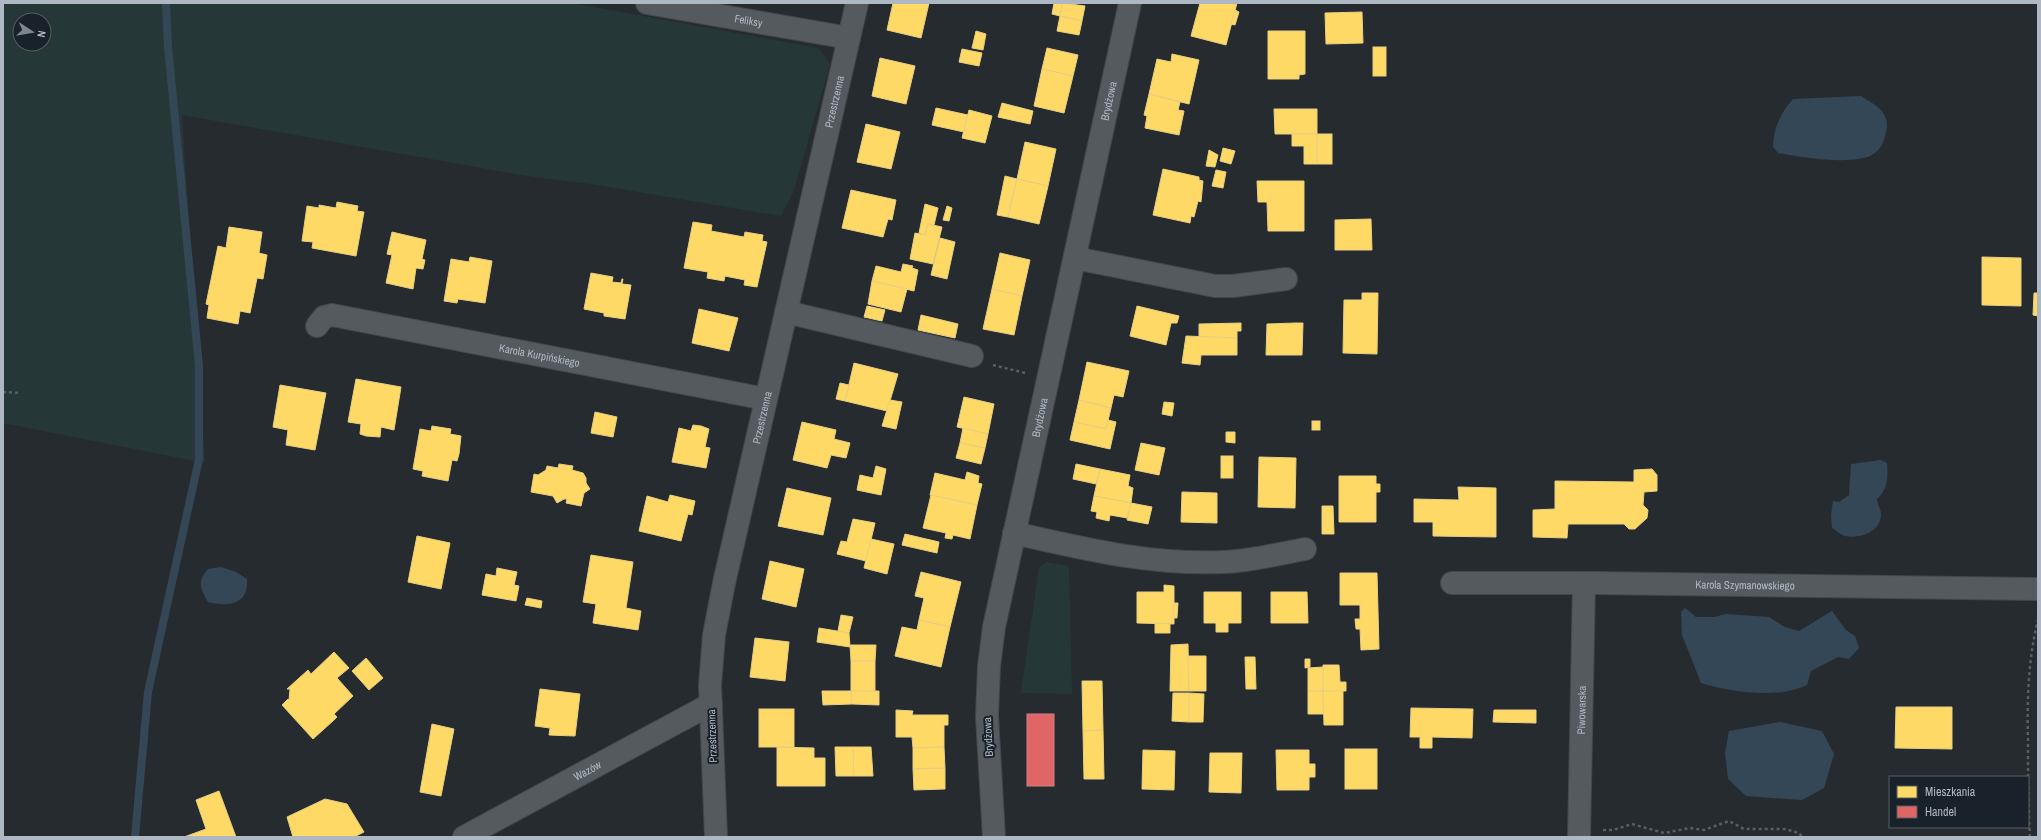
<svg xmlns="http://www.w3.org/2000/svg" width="2041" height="840" font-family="'Archivo Narrow',sans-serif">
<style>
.green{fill:#253837;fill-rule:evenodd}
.water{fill:#344757}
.homes{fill:#ffd966;stroke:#e7cf82}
.shops{fill:#e06666;stroke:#d17f82}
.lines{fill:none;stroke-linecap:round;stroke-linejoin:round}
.stream{stroke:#344757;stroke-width:8}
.minor-casing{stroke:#43474b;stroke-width:24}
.path{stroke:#585e63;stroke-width:2.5;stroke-dasharray:3 3;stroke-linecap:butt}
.minor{stroke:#555a5f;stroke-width:22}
.labels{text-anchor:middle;stroke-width:4;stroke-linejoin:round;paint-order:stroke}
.street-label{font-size:11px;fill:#aeb8c2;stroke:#19222a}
</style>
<rect width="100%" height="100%" fill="#262b30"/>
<g class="green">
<path d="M3,3H572L818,48L830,64L794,190L781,216L591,184L527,176L182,115L205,463L3,423ZM20,20H44V44H20Z"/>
<polygon points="1046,562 1069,566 1072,694 1021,693 1039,568"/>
</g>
<g class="water">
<path d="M1861,96C1875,105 1891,112 1886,132C1885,139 1881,149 1875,153C1857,167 1800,157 1778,153L1773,147C1774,127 1780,114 1793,99Z"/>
<path d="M1881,460L1887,463C1888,477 1888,489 1877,499C1877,504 1881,509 1881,514C1881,532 1860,539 1845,536C1841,535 1836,530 1832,528L1831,515L1833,501L1839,502L1849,495L1851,464Z"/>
<path d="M221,567L236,572L247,579C249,605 228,607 208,602C200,587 197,583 208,569Z"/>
<path d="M1685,608L1696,617H1714L1726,614L1769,617L1785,627L1799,631L1832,611L1846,630L1855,636L1859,648L1849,659L1838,657L1811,671L1807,685C1779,699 1730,692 1701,683L1682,635L1681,612Z"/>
<polygon points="1780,722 1822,731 1834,754 1824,788 1802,800 1746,796 1728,779 1725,753 1729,731"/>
</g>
<g class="homes">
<polygon points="893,3 929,3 921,38 887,30"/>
<polygon points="1054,3 1063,3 1060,16 1052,14"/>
<polygon points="1063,3 1085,6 1082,21 1060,16"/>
<polygon points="1200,3 1237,3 1226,45 1191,36"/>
<polygon points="1235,10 1239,12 1235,25 1231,24"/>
<polygon points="1362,12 1363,43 1326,44 1325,13"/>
<polygon points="1060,16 1082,21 1079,35 1057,31"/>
<polygon points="976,31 986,34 983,50 972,48"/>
<polygon points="1268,31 1305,31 1305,74 1299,75 1299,79 1268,79"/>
<rect x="1373" y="47" width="13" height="29"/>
<polygon points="1047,48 1078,55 1073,76 1042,69"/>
<polygon points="962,49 982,53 979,66 959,62"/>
<polygon points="1172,54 1199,60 1189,104 1149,94 1157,59 1171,62"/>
<polygon points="880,58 915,66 906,104 872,96"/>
<polygon points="1042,69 1073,76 1064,113 1034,106"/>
<polygon points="1149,94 1180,102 1178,110 1184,111 1179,135 1145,128 1147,116 1144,115"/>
<polygon points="1002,103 1033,111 1030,124 998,117"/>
<polygon points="936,108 968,115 964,132 932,125"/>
<polygon points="1274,109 1317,109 1317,134 1275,134"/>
<polygon points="969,110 992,116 985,143 962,138"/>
<polygon points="866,124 900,132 891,169 857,162"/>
<polygon points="1292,134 1317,134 1317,164 1304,164 1304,146 1292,146"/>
<rect x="1317" y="134" width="15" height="30"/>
<polygon points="1025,142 1056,149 1048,186 1017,179"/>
<polygon points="1223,148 1235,151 1231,164 1220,161"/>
<polygon points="1209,150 1218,155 1215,167 1206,166"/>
<polygon points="1163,169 1199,177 1199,180 1203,181 1201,202 1198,201 1194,217 1191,216 1190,223 1153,215"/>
<polygon points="1216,170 1226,172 1223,188 1212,186"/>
<polygon points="1005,176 1017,179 1008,217 997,215"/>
<polygon points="1017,179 1048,186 1039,224 1008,217"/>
<polygon points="1257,181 1304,181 1304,231 1268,231 1267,202 1258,202"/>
<polygon points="851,190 896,200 892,220 888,219 883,237 842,228"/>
<polygon points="337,202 358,206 357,211 364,212 356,256 312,248 313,242 302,241 307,206 319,208 319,205 336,208"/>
<polygon points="925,204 938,208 934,225 928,224 925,235 919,233"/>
<polygon points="947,206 952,208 949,221 943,220"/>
<polygon points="1371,219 1372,250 1335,250 1335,220"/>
<polygon points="693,222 712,225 711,231 744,237 745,232 763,235 762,241 767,242 757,287 744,285 745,280 725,276 724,281 707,278 708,272 684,268"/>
<polygon points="928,224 942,227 933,264 910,259 915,233 925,235"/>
<polygon points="229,227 262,232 259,253 267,255 263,279 257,278 250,313 240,311 238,324 207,318 209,305 206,304 218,246 226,248"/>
<polygon points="392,232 426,240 422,259 425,260 423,269 416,268 413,289 386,283 392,255 387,254"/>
<polygon points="940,238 955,242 947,279 931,275"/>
<polygon points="1000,253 1030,260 1022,296 992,289"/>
<polygon points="470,257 492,261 485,303 458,299 457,303 444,301 451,259 469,262"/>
<polygon points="1982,257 2021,258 2021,306 1982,305"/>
<polygon points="903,264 913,266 912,268 918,270 914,291 872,281 876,266 901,272"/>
<polygon points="591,273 613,277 612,282 621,283 622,279 623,279 622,284 631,285 625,319 604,316 604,313 584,309"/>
<polygon points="872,281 907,289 901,312 868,304"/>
<polygon points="992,289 1022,296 1014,335 983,329"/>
<polygon points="1362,293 1378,293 1377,354 1343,353 1344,300 1362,300"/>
<polygon points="2034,293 2038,293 2038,316 2033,315"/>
<polygon points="867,306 885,310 882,321 864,317"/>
<polygon points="1137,306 1179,316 1177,323 1171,323 1166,345 1130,336"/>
<polygon points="699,309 738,318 729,351 692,343"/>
<polygon points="921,315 958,324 955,338 918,330"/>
<polygon points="1241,323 1241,331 1237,331 1237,338 1199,337 1199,324"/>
<polygon points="1295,323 1303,323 1302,355 1266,355 1267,324"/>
<polygon points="1186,336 1237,338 1237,355 1201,355 1200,365 1182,363"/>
<polygon points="1087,362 1129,371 1123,397 1114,395 1111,408 1079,400"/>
<polygon points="854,363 898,374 887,411 845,401"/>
<polygon points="356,379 401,387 394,430 381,427 380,437 366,436 360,434 361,424 348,422"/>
<polygon points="840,383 849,385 845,401 836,399"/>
<polygon points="280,385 326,393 315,450 286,445 288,430 273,427"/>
<polygon points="964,397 994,404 988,434 957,427"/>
<polygon points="890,400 902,402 896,429 882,426"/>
<polygon points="1079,400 1111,408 1106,429 1074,422"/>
<polygon points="1164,402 1174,403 1172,416 1162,414"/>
<polygon points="595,412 617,417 613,437 591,433"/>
<polygon points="1108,420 1116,422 1110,449 1070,440 1074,422 1106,429"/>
<rect x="1312" y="421" width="8" height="9"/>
<polygon points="802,422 836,430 834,439 850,443 846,458 831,455 827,468 793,460"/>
<polygon points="693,425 701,426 709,429 705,447 710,448 706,468 672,462 679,428 691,431"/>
<polygon points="432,426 451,429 450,434 461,436 459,454 457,461 452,460 448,481 422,476 423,471 413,469 420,429 431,431"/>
<polygon points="963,428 988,434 985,448 960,443"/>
<polygon points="1226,432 1235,432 1235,443 1226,442"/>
<polygon points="960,443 985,448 981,464 956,458"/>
<polygon points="1141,443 1165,448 1159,475 1135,470"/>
<rect x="1221" y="456" width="12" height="22"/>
<polygon points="1259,457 1296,458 1295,508 1258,507"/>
<polygon points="559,464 573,466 572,470 583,473 586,478 586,483 590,489 584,493 581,506 566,503 567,499 564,499 557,503 553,496 531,492 534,474 538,475 546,470 547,466 558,468"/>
<polygon points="1076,464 1100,469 1096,484 1073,479"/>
<polygon points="876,466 886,469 881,495 857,490 860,475 873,478"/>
<polygon points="1100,469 1130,475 1128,486 1133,488 1131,503 1094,496"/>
<polygon points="1652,469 1657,475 1657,491 1644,492 1643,505 1648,510 1647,518 1635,529 1629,529 1624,524 1568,524 1567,538 1533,537 1533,510 1555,509 1555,481 1634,482 1634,470"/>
<polygon points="967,472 979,476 978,483 982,484 977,505 930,495 935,473 965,480"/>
<polygon points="1339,476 1376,476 1376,484 1380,484 1380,492 1376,492 1376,522 1339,522"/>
<polygon points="1458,487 1496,488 1496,537 1433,536 1433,522 1414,522 1414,499 1459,500"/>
<polygon points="787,488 831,498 823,535 778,526"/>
<polygon points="1182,492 1217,493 1217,523 1181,522"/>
<polygon points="670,495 695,501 692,515 688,514 681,541 639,531 647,496 668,502"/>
<polygon points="931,495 977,505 970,539 953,535 952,539 945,538 946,533 923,528"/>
<polygon points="1094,496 1131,503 1127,518 1110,515 1109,521 1096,518 1097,512 1091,511"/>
<polygon points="1131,503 1152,507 1148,524 1127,520"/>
<polygon points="1322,506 1333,506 1334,534 1322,534"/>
<polygon points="853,519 875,523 866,561 837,554 841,541 847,542"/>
<polygon points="905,534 939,542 937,553 902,545"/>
<polygon points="417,536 450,543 441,589 408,582"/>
<polygon points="871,539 894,544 887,574 864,568"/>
<polygon points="591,555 633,562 626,608 641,611 638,630 593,623 596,604 583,602"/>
<polygon points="770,561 804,569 796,607 762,599"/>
<polygon points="497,568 517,572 514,585 519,586 516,601 482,595 486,574 496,576"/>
<polygon points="921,572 961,582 950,627 919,620 924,598 915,596"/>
<polygon points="1340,573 1377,573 1379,649 1361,650 1360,629 1356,629 1355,619 1360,619 1360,605 1340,605"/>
<polygon points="1164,585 1174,586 1174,624 1137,623 1137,592 1164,592"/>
<polygon points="1204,592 1241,592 1241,623 1228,623 1228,632 1216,632 1216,623 1204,623"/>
<polygon points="1271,592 1307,592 1308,623 1271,623"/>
<polygon points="527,598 542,601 541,608 525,605"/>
<polygon points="1174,603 1178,603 1177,618 1174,618"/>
<polygon points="841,615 853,617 849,633 838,631"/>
<polygon points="919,620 950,627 941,667 895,656 902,627 917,630"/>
<polygon points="1155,623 1170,624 1170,633 1155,633"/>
<polygon points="819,628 849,633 850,647 817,642"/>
<polygon points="755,638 789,642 785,681 750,677"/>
<polygon points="1188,644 1189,691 1170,691 1171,645"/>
<polygon points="850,645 876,645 875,661 851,661"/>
<polygon points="334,652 349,668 337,678 353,696 334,714 337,717 334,720 313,739 282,705 288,699 289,700 290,689 287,689 308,670 311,674"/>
<polygon points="1188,656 1206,656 1206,691 1189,691"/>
<polygon points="1245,657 1255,657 1256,689 1246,689"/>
<polygon points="366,658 383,678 369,690 352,671"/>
<polygon points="1305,659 1310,659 1310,667 1305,668"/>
<rect x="851" y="661" width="24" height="30"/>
<polygon points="1323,665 1339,665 1340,682 1346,682 1346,691 1323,691"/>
<polygon points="1323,667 1323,691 1308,691 1308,668"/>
<polygon points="1082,681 1102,681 1103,730 1083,731"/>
<polygon points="540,689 580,694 575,736 549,735 550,728 535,726"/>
<polygon points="822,691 851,691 852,704 823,705"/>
<polygon points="851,691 879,691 879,705 852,704"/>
<polygon points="1308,691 1323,691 1324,714 1308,714"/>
<polygon points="1323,691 1343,691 1343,725 1324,725"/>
<polygon points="1173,693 1189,693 1189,722 1172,721"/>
<polygon points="1189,693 1204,694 1203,722 1189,722"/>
<polygon points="1896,707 1952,707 1952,749 1895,748"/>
<polygon points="1411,708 1473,709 1472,738 1432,737 1432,748 1420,748 1420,737 1410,737"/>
<rect x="759" y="709" width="35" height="38"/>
<polygon points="896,710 913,711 912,715 948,715 948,725 944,725 944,747 913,748 912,737 896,737"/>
<polygon points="1494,710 1536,710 1536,723 1493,722"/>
<polygon points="432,724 454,729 441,796 420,792"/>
<polygon points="1103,730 1104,779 1084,779 1083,731"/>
<polygon points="777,747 814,748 814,758 825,758 825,786 777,786"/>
<polygon points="835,747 853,747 854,776 836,776"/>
<polygon points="853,747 871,747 873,776 854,776"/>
<polygon points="944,747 945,768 913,769 913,748"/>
<rect x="1345" y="749" width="32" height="40"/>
<polygon points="1143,750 1175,751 1174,790 1142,789"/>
<polygon points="1276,750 1309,750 1309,764 1315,764 1315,777 1309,777 1309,790 1277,790"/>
<polygon points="1210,753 1242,753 1241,793 1209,792"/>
<polygon points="945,768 945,789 914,790 913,769"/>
<polygon points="219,791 236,837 184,837 206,829 196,800"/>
<polygon points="325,799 347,804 364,832 354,837 293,837 287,817"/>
</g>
<rect class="shops" x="1027" y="714" width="27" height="72"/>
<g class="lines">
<polyline class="stream" points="135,837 148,692 199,459 199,366 168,47 166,3"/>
<defs>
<g id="minor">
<path id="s1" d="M647,3L849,38"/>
<polyline points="1075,258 1215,286 1233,286 1286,279"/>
<polyline points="786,312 972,356"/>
<path id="s2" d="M317,326L324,317L332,315L766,399"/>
<path d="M1014,533C1084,549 1150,565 1224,562C1251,561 1278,554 1305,549"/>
<path id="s3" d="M1452,583H1595L2038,589"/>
<path id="s4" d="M464,837L711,704"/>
<path id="s5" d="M716,837L710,685L714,635L724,583L857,3"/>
<path id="s6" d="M994,837L987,716L989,666L994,627L1130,3"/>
<path id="s7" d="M1579,837L1584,583"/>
</g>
</defs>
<use href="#minor" class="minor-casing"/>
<g class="path">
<polyline points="993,365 1025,373"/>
<polyline points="3,392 21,393"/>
<polyline points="1603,830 1613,830 1632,824 1664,833 1690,828 1704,830 1729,821 1744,829 1785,829 1799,833 1802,837"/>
<path d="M2030,837C2028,805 2028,774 2028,742C2027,700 2028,660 2038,620"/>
</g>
<use href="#minor" class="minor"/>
</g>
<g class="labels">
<g class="street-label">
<text dy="4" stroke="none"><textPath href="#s1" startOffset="103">Feliksy</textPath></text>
<text dy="4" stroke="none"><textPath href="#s6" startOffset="749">Brydżowa</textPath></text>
<text dy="4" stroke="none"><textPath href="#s5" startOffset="749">Przestrzenna</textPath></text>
<text dy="4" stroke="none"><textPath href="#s2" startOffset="231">Karola Kurpińskiego</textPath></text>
<text dy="4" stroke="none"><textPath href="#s5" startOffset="425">Przestrzenna</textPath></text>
<text dy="4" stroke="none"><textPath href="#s6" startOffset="425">Brydżowa</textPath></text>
<text dy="4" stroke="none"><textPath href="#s3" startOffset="293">Karola Szymanowskiego</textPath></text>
<text dy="4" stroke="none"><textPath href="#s7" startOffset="127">Piwowarska</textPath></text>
<text transform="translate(712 736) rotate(-92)" y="4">Przestrzenna</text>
<text transform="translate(988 737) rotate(-93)" y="4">Brydżowa</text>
<text dy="4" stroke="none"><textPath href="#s4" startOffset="140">Wazów</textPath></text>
</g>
</g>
<rect width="2041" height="840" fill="none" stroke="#aeb8c2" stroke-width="8"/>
<rect x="1889" y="776" width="140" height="52" fill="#19222a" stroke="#555e67"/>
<rect x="1897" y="786" width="20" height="12" fill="#ffd966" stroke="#555e67"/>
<text x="1925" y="796" font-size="12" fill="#aeb8c2">Mieszkania</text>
<rect x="1897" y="806" width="20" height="12" fill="#e06666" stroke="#555e67"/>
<text x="1925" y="816" font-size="12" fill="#aeb8c2">Handel</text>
<g transform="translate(32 32) rotate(102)"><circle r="19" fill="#19222a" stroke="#555e67"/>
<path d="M0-3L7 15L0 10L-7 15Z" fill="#7e878f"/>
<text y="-6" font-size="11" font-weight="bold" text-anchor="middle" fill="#aeb8c2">N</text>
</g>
</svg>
